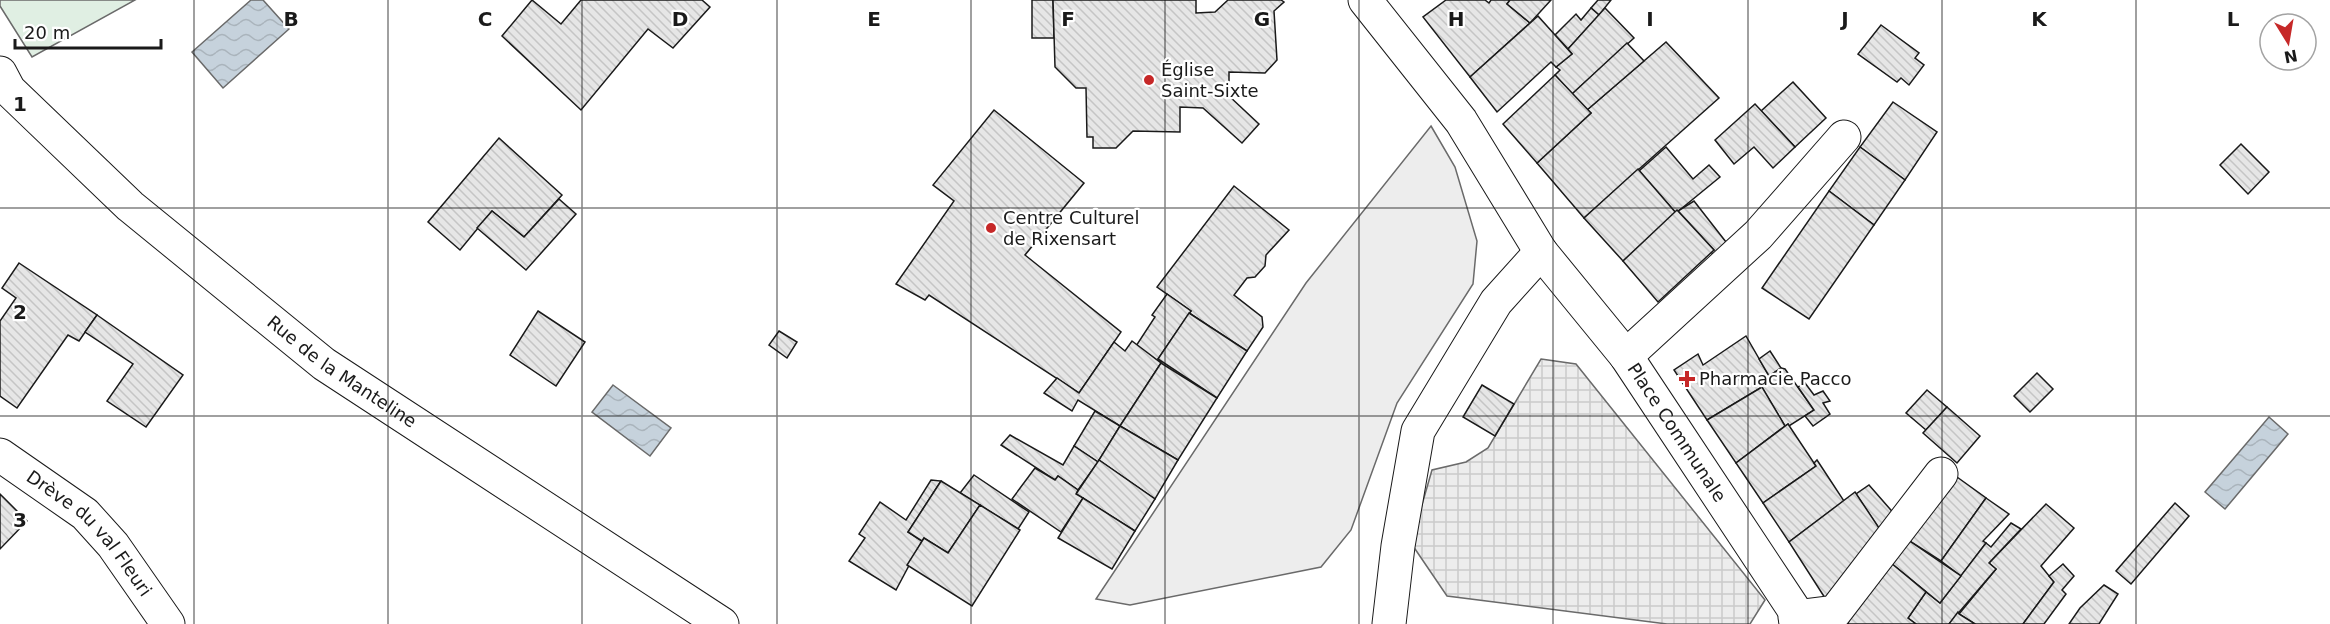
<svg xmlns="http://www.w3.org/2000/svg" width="2330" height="624" font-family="'DejaVu Sans',sans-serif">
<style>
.green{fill:#e0efe3;stroke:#6a6a6a;stroke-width:1.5}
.parking{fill:#ededed;stroke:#6a6a6a;stroke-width:1.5}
.plaza{fill:url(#plaza-grid);stroke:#6a6a6a;stroke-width:1.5}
.water{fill:url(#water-waves);stroke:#6a6a6a;stroke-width:1.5}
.building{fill:url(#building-back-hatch);stroke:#1a1a1a;stroke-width:1.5}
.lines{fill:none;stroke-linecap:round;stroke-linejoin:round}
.minor-casing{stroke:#1a1a1a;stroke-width:35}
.minor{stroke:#fff;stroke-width:33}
.grid{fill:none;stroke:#1a1a1a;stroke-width:1.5;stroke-opacity:0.55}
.poi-dot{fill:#c62828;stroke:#fff;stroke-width:2}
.labels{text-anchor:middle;stroke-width:4.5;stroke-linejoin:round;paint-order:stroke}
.poi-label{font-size:18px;fill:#1a1a1a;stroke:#fff;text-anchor:start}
.street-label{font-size:18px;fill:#1a1a1a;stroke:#fff}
.grid-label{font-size:20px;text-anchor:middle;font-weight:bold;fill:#1a1a1a;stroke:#fff;stroke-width:4.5;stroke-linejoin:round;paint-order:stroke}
</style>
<defs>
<pattern id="plaza-grid" width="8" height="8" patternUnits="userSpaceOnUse" patternTransform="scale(1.5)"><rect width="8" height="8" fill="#ededed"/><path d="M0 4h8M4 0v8" fill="none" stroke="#cbcbcb"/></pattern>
<pattern id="water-waves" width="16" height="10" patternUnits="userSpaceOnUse" patternTransform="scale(1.5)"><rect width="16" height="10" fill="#c6d2dc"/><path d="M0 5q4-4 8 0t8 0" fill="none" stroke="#aab4bc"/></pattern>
<pattern id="building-back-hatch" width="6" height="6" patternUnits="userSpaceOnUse" patternTransform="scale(1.5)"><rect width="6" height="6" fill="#e6e6e6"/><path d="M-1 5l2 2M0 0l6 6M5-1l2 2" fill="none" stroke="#c5c5c5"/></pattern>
</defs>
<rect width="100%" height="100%" fill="#fff"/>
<polygon class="green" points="0,0 135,0 32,57 0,6"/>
<polygon class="parking" points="1431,126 1455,167 1477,241 1473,284 1397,403 1351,530 1321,567 1130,605 1096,599 1306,283"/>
<polygon class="plaza" points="1541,359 1576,364 1765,600 1750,624 1667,624 1447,596 1411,543 1432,470 1466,462 1488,448"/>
<g class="water">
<polygon points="251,0 263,0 289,29 223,88 192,52"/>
<polygon points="613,385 671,428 650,456 592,412"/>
<polygon points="2269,417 2288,434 2225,509 2205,492"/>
</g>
<g class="building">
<polygon points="532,0 561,24 581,0 702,0 710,7 673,48 648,29 581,110 502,36"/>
<polygon points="1032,0 1053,0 1054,38 1032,38"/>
<polygon points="1053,0 1196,0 1196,13 1215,12 1228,0 1281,0 1284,2 1274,11 1277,60 1265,73 1229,72 1229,96 1259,124 1242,143 1203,108 1180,107 1180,132 1133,131 1116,148 1093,148 1093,137 1087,137 1086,88 1076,88 1055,67"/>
<polygon points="1446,0 1485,0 1489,3 1491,0 1510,0 1507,4 1530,23 1470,77 1423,17"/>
<polygon points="1510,0 1551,0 1530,23 1507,4"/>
<polygon points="1598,0 1611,0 1599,15 1591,8"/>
<polygon points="1591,8 1599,15 1568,49 1555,35 1576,14 1581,20"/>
<polygon points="1605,8 1634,38 1572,94 1555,75 1560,70 1556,67 1572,54 1568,49"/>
<polygon points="1538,16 1572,54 1556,67 1551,62 1497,112 1470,77"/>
<polygon points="1881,25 1919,53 1915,58 1924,65 1909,85 1901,78 1897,82 1858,54"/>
<polygon points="1666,42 1719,98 1584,218 1537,163 1591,113 1587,110"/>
<polygon points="1627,43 1644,61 1587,110 1572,94"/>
<polygon points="1555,75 1591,113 1537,163 1503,124"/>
<polygon points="1793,82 1826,118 1795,147 1761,111"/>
<polygon points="1893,102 1937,132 1905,180 1860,147"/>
<polygon points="1755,104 1795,147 1773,168 1754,147 1734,164 1715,140"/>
<polygon points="994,110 1084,183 1025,255 1121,332 1079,393 929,295 925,300 896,284 954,201 933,185"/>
<polygon points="499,138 562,195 524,237 492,211 460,250 428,222"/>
<polygon points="2241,144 2269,172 2248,194 2220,165"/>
<polygon points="1666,147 1693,179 1709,165 1720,177 1676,213 1639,171"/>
<polygon points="1860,147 1905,180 1874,225 1829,191"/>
<polygon points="1638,169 1676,213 1623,261 1584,218"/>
<polygon points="1234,186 1289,230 1266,255 1265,266 1255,277 1247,278 1234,295 1262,317 1263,327 1247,351 1189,313 1191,311 1157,287"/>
<polygon points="1829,191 1874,225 1809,319 1762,288"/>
<polygon points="559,199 576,214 526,270 477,228 492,211 524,237"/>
<polygon points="1694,201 1726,242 1714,255 1711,252 1714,250 1678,211"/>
<polygon points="1677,210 1714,250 1658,302 1623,261"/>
<polygon points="19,263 97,315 79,341 68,335 17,408 0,396 0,321 16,298 2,288"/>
<polygon points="1167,294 1191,311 1158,359 1161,363 1136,346 1155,317 1152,315"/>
<polygon points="538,311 585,342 556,386 510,355"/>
<polygon points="1189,313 1247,351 1217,398 1158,359"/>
<polygon points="97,315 183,375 146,427 107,401 133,364 85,332"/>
<polygon points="779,331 797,342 787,358 769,345"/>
<polygon points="1746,336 1769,376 1759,383 1762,387 1707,420 1674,370 1698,354 1703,365"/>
<polygon points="1132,341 1161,363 1120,426 1078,400 1072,411 1044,393 1057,378 1079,393 1114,342 1125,351"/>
<polygon points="1770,351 1781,368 1769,376 1759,359"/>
<polygon points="1161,363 1217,398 1178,460 1120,426"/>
<polygon points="1781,368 1785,369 1814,410 1789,426 1788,424 1785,426 1759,383"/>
<polygon points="2037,373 2053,389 2030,412 2014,396"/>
<polygon points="1805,383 1814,395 1823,391 1830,401 1823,403 1830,414 1813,426 1805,416 1814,410 1798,387"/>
<polygon points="1482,385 1514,404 1495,436 1463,417"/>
<polygon points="1762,387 1785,426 1736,463 1707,420"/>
<polygon points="1927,390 1947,407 1926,430 1906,413"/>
<polygon points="1947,407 1980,436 1957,463 1923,433"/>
<polygon points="1095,411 1120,426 1098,462 1074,446"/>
<polygon points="1788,424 1816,466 1763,503 1736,463"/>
<polygon points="1120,426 1178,460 1155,499 1099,460"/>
<polygon points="1010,435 1063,465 1074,446 1098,462 1078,490 1058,476 1055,480 1001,445"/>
<polygon points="1099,460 1155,499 1135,531 1076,494"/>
<polygon points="1817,460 1844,501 1789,542 1763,503 1816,466 1814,463"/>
<polygon points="1035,468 1055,480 1058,476 1078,490 1076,494 1083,498 1061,532 1012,499"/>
<polygon points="974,475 1029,512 1018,529 960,493"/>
<polygon points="1957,477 1986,498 1941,561 1908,540"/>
<polygon points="931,480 941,481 908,532 922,541 896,590 849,561 865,538 859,534 880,502 906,520"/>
<polygon points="941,481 980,505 948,553 924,538 922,541 908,532"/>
<polygon points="1869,485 1897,517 1880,530 1856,494"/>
<polygon points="1855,492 1885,537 1825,598 1789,542"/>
<polygon points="0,494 27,521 0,549"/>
<polygon points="1083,498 1135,531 1112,569 1058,538"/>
<polygon points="1986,498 2009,514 1983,541 1986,543 1961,576 1941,561"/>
<polygon points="2175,503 2189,516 2131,584 2116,571"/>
<polygon points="2046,504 2074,528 2041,566 2054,582 2023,624 1975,624 1959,614 1996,569 1989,563"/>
<polygon points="980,505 1020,530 972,606 907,565 924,538 948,553"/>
<polygon points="2011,523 2021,529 1989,563 1996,569 1949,624 1916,624 1908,618 1926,592 1940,603 1986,543 1991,547"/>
<polygon points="1908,540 1961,576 1940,603 1891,563"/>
<polygon points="1891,563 1926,592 1908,618 1916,624 1848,624 1850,616"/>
<polygon points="2063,564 2074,576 2062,590 2066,594 2044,624 2023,624 2054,582 2049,576"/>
<polygon points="2104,585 2118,594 2099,624 2069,624 2080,608"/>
<polygon points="1958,612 1959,614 1975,624 1949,624"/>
</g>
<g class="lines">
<defs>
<g id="minor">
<path id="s1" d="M1365,0L1461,121L1541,252L1626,356L1795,611L1796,624"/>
<path id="s2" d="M0,73L9,90L130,206L324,364L722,624"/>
<polyline points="1626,356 1758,235 1844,137"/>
<path id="s3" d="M0,455L85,514L113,545L168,624"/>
<polyline points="1795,617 1835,612 1941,474"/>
<polyline points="1389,624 1398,546 1418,431 1496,302 1541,252"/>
</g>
</defs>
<use href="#minor" class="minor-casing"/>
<use href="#minor" class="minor"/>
</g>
<path class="grid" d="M194,0V624M388,0V624M582,0V624M777,0V624M971,0V624M1165,0V624M1359,0V624M1553,0V624M1748,0V624M1942,0V624M2136,0V624M0,208H2330M0,416H2330"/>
<g class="poi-dot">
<circle cx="1149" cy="80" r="6"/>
<circle cx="991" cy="228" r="6"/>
<path d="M1684 370h6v6h6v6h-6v6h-6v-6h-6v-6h6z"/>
</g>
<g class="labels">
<g class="poi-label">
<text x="1161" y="76">Église<tspan x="1161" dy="21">Saint-Sixte</tspan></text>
<text x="1003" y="224">Centre Culturel<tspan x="1003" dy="21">de Rixensart</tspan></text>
<text x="1699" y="385">Pharmacie Pacco</text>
</g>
<g class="street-label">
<text dy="6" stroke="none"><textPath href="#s2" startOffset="456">Rue de la Manteline</textPath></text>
<text dy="6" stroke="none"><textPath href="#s1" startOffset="534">Place Communale</textPath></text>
<text dy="6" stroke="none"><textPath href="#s3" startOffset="120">Drève du val Fleuri</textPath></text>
</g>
</g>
<g class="grid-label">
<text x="291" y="26">B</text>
<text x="485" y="26">C</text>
<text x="680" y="26">D</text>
<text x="874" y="26">E</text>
<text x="1068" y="26">F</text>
<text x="1262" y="26">G</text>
<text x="1456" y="26">H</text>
<text x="1650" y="26">I</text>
<text x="1845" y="26">J</text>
<text x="2039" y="26">K</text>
<text x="2233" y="26">L</text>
<text x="20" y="111">1</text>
<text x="20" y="319">2</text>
<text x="20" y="527">3</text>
</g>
<g transform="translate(2288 42) rotate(169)"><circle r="28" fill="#ffffff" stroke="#a3a3a3" stroke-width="1.5"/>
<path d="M0-4.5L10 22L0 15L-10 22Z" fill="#c62828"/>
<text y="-9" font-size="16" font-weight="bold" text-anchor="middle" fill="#1a1a1a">N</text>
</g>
<path d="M15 39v9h146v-9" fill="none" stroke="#1a1a1a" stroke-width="3"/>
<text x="24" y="39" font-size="18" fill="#1a1a1a" stroke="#ffffff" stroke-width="4.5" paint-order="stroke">20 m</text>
</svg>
